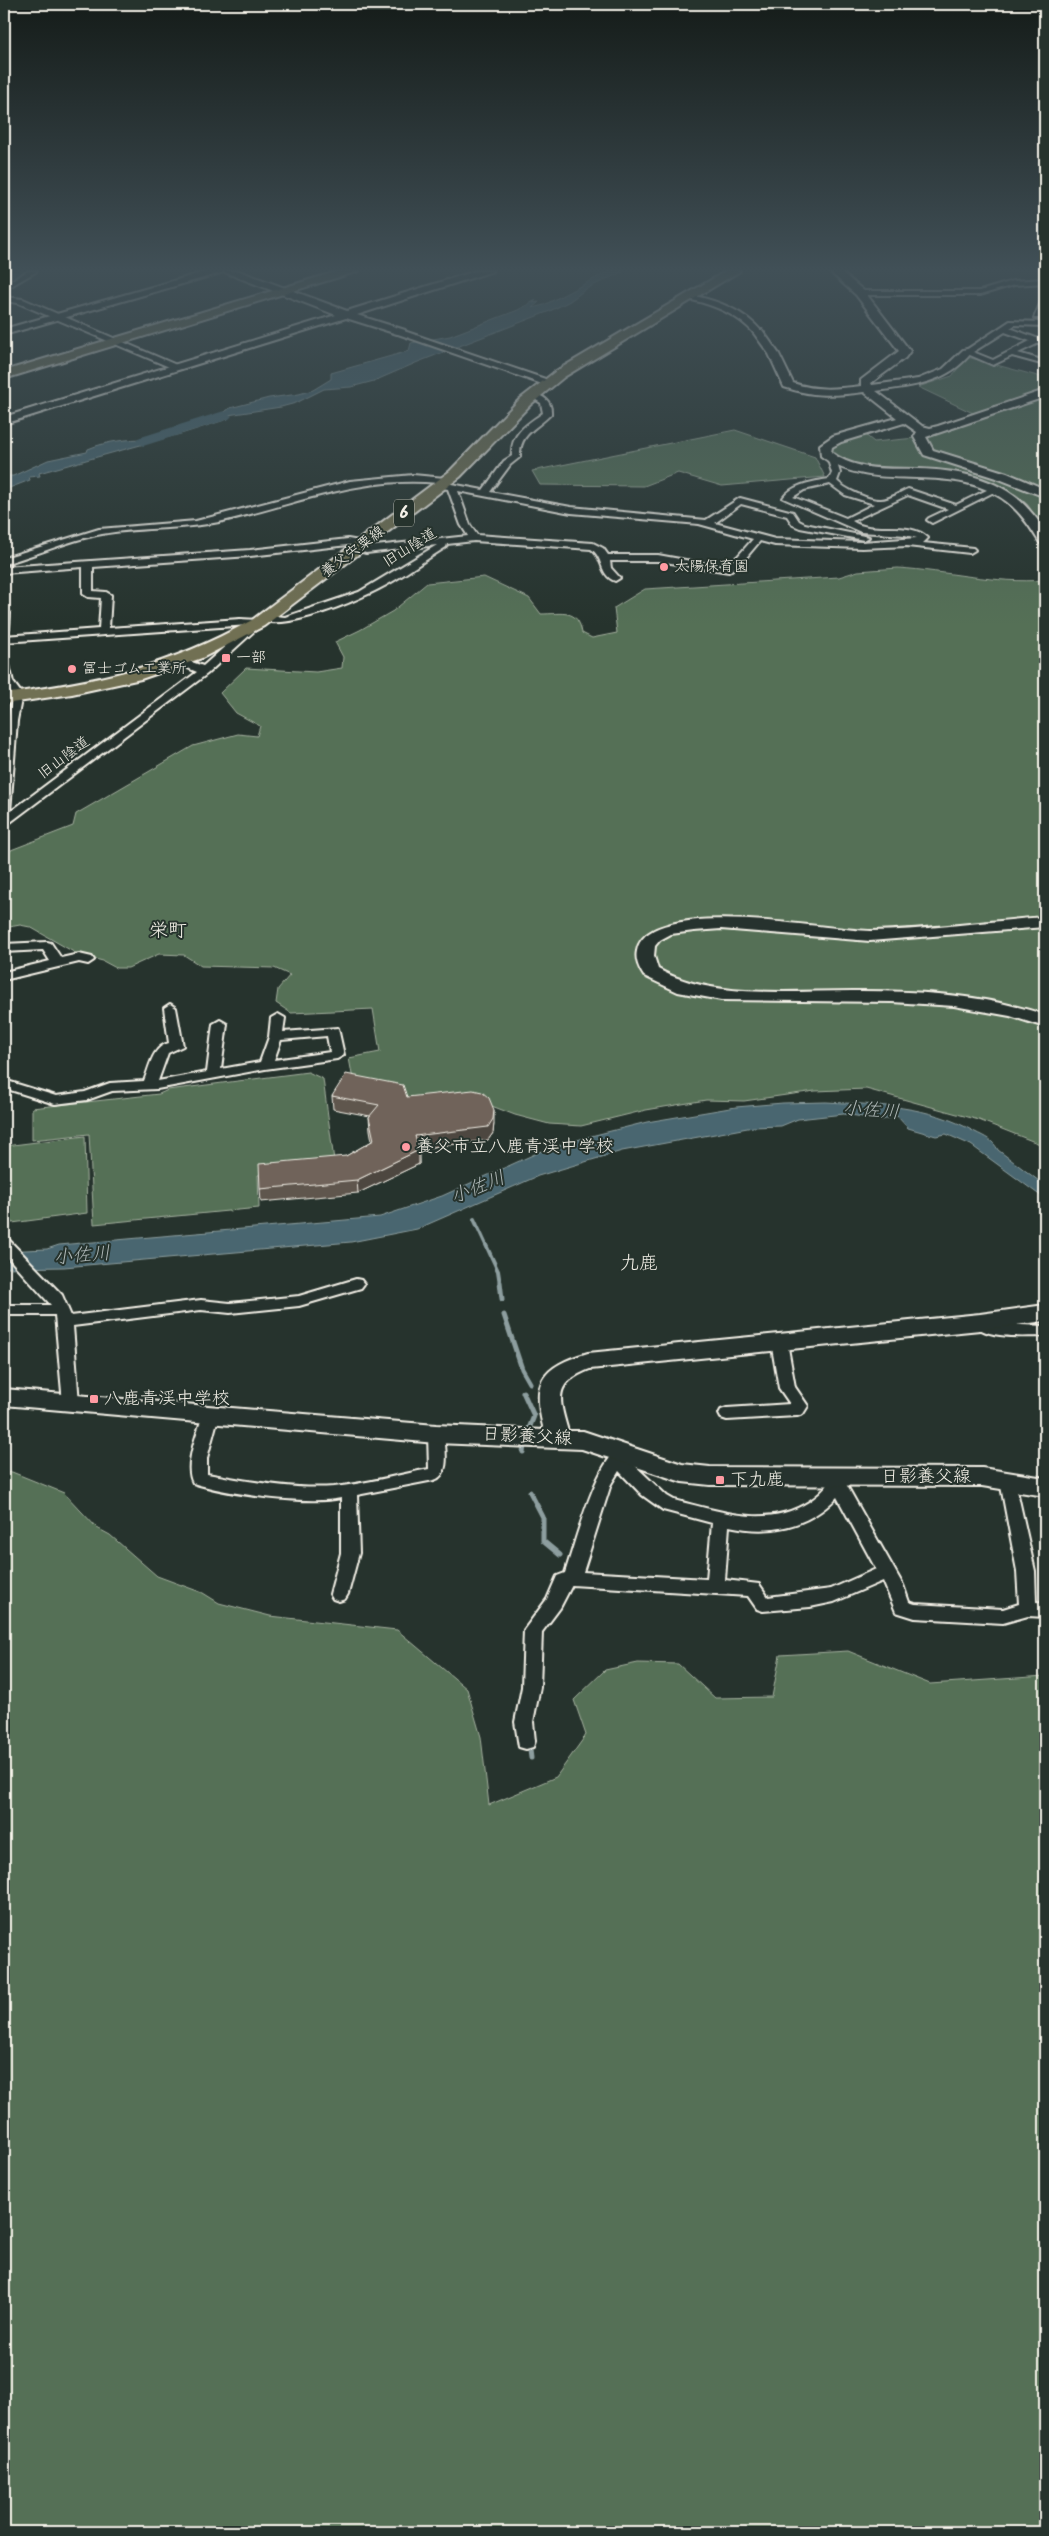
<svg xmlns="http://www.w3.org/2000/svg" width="1049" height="2536" font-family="Kalam,'Klee One',sans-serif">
<rect width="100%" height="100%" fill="#26332d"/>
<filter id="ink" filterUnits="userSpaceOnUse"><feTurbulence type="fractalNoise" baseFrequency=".02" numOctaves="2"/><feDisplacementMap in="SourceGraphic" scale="10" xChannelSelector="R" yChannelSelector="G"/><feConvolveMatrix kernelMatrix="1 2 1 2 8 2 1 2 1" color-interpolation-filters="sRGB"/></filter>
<g filter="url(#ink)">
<g fill="#557056" stroke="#a4b09f">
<path d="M967,357L1045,378V531L1028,505L1017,495L973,477L942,470L868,467L848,463L832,453L831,446L863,433L874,442L926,437L975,414L918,387L952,376Z"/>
<path d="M735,430L815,457L825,477L722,486L678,473L644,486L540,485L532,471Z"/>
<path d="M898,568C947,571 995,584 1045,580V1146L979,1120L866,1089L815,1091L744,1101L706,1100L646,1110L581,1126L549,1124L515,1115L471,1098L408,1097L366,1087L353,1080L349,1058L380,1052L373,1009L291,1013L276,1003L278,989L290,975L274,968L201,966L184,955L159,954L128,968H116L103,961L79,955L30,927L20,925L4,928V864L11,850L73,826L76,814L193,746L238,734L257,736L260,726L236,713L220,693L246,668L316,672L342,668L343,657L335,642L360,630L393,611L427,583L484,577L529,598L541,614C562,614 578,608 582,633L592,638L617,633L614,608L645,589L839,577L858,571Z"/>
<path d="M308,1072L323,1079L335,1168L258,1175L259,1208L94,1224L89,1134L32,1140V1108L159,1094L168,1090Z"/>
<path d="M85,1136L87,1213L12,1223L7,1214L5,1146Z"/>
<path d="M12,1472L64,1493L97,1528L110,1535L157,1576L203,1593L219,1603L270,1616L397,1630L467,1689L481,1737L489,1805L556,1777L586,1735L574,1700L605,1670L638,1663L678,1664L715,1698L772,1697L780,1655L848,1651L930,1684L1045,1676V2532H4V1473Z"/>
</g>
<g fill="#49666f" stroke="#8d9e9f">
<path d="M609,271H624L586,289L570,301L550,311L418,362L374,381L351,387L324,389L296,403L281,407L228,415L223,418L228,419L184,433L39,473L40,476L29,477L30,480L4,490V473L6,472L8,476H13L48,460L87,452L88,449C107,441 128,439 147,439C160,439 171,428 183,425C199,421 217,419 230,408L269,398L299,394L313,390L331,379V373L409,351L411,343L450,336L518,310L536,300L533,303L539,302L532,308L544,305Z"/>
<path d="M826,1102C878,1105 929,1105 975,1132C985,1137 993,1140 998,1150L1043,1184L1045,1199L971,1145L946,1134L936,1136L908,1128L897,1116L882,1120L844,1114L798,1119L781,1126L753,1127L622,1151L538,1176L417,1229L351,1242L64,1267L4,1268V1251L47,1249L59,1245L380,1217L442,1196L546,1149L591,1136L647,1122L736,1107L783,1103Z"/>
</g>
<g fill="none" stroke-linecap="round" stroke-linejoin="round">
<path stroke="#8d9e9f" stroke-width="4" d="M474,1219L498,1271L500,1284"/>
<g stroke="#8d9e9f" stroke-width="5">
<path d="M500,1282L502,1299"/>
<path d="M504,1315L522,1369L530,1383"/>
<path d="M523,1392L534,1416L528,1431"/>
<path d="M523,1452L524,1446"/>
<path d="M530,1492L543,1517V1541L560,1555"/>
<path d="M529,1742L531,1758"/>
</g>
<g fill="#49666f" fill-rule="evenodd">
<path d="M11,271H27L4,284V275Z"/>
<path d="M224,411L232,416L229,419L143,446L135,441L138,438Z"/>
</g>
<defs>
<g id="street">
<path d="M28,271H37L4,290V285Z"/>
<path d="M1045,279V283L1014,285L980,295H860L856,293L860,291H980L1013,281Z"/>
<path d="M691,295C718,301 744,310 762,332L755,334C737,314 714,305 688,299Z"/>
<path d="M4,297L23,299L181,367L174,369L18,303L4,301Z"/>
<path d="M1042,299H1045V307L1040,318H1034Z"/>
<path d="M1010,321L1045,322V326L1015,325L1010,328L1039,339V343L1018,353L1045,361V365L1012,356L993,365L963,352ZM1005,332L1030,341L993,360L973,352Z"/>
<path d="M401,330L551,381L552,383L545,385L398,334V330Z"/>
<path d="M532,393C544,396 552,401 551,414C537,429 519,433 520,457L510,465L490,492L571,507L706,520L740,498L793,512L799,521L805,524L869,537L864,540L800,528L793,525L787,516L741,504L715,523L775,539L862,542L917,538L905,535L861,532L783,498C793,484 812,482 829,479L832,473L828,460L832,457L836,460L840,473L837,481C844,489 870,501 881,500C890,500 900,492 908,489L956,505L991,488L998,490L932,523L927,520L929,518L948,509L908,495L852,521C874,536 908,519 928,538L923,543L973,548L975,550L970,553L907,546L862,548L775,545L760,541L744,560L729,572L658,561H610L611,568L620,578L615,581C599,575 604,557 591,549L474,541L447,544L446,547C420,563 393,584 364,596C345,605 276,633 259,618L264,615L285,617L359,592L437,545L366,553L355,550L352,545H348L250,556L93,567V591L106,592L111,595L109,628L240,619L258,620L263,623L207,674L8,824L4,825V753L12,694L4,683V662L9,665L13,682L22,694L17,721L10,812L197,672L178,664V660H186L203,666L249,625L4,642V636L99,629L101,598L88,597L83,594V567L4,573V567L250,550L348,539L359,541L362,546L366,547L468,536L461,525L448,489L437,487L438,483C361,475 293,505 219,522C180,530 141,527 102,534C68,540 37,555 4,564V558L99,529L196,521L350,481L413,475L445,478L449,481L446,483L483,490L504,461L512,456C510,434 527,424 543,413L541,403L528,395ZM830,484L845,495L874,504L846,518L793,497L804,490ZM458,491L571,513L699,524L753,539L738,556L724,567L658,555H608L603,548L593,543L477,535L470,525Z"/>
<path d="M4,610L10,613L9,628L4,631Z"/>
<path d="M47,942L51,943L61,958L79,954L92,957L94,960L88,964L79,962L4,980V972L50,961L43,950L4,952V944Z"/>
<path d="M170,1004L176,1008L183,1046L168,1053L158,1081L207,1072L213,1024L220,1020L227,1024L221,1069L260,1062L269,1037L271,1018L278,1014L285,1018L283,1032L338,1028L344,1055L337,1059L265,1069L157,1089L112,1091L87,1100L55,1104L4,1088V1080L56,1096L85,1092L110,1083L144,1081C150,1067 152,1047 169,1043L164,1008ZM327,1036L330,1052L274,1060L281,1040Z"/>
<path d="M4,1239L9,1240L62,1295L71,1316L201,1300L230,1303L299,1296L356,1279L361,1280L364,1284L361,1288L299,1306L230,1313L201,1310L73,1326L79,1403L77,1407H65L63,1403L55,1315H4V1305H51L4,1253Z"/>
<path d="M980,1317L996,1324L1045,1326V1336C1027,1336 983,1340 972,1322L975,1318Z"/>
<path d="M779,1336L785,1338L787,1342L795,1387L808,1406L803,1414L797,1416L727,1420L721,1418L719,1414L721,1410L727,1408L790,1404L779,1388L771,1342L773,1338Z"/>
<path d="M211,1408L217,1410L219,1414L207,1458V1474C249,1481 292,1490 334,1487C365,1484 398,1475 429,1469L428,1434L430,1430H442L444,1434C445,1449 451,1475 434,1480L357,1495L359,1553L348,1594L345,1599L339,1601L333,1599L330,1594L341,1553V1498C308,1505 226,1494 193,1483C183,1465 198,1433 203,1414L205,1410Z"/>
<path d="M623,1447L629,1449L631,1453L628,1459L667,1496L674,1500C719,1511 767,1529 809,1502C815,1498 825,1490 829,1483C830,1480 829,1477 831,1473L837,1471L843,1473L846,1484L903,1585L909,1602L915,1604L1003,1609L1019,1604L1017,1571L1000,1481L1002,1477L1008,1475L1014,1477L1035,1571L1036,1602L1045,1603V1617L1028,1616L1003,1623L915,1618L896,1612L883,1581L834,1602L810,1607L763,1611L757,1609L748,1596L572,1585L560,1608L542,1632L540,1687L533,1722L535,1741L533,1747L526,1749L519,1747L515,1722L522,1687L524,1630L547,1599L557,1576L565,1573C574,1547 597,1455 623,1447ZM619,1471L642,1495L663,1510L712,1523L707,1579L583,1572L611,1484ZM837,1497L876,1569L831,1589L768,1597L759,1584L725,1580L729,1526C769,1535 808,1528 837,1497Z"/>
</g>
<g id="secondary">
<path d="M208,271H239L347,311L476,271H493L357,315L405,330V334H397L346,318L4,424V417L336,315L224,272L4,335V329Z"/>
<path d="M829,271H840L864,291L910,351L905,358L871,383L872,385L918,379L943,369L963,350L967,349L972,352C948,383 913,386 876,391L922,426L930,428L938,426L1045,390V397L926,437L933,450L1007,473L1045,489V497L999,479L924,455L914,437L917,432L904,423L841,442L832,447L831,452C856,472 889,468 919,469C958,470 1004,479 1030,511C1040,522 1045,529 1045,544L1040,543C1032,530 1024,517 1012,506C957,456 875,498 821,456L820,445L833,436L897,418L864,392C833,396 814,397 784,387L769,354L753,332L754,330H762L779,354L793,383C816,391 836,389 861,386V380L899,351L856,295Z"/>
<path d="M1045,917V927L870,941L721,929L694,931L671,934L660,940L655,946L654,956L658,969C715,1001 796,990 861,991C924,991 985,995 1045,1015V1027L1010,1016L954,1006L892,1002L721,1000L678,992L644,976C639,969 635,959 637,951C646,894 829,931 871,931C928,930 988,921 1045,917Z"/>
<path d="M1045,1305V1321L980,1330L590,1369C554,1383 558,1397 568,1431H583L682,1464L710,1467L982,1468L1045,1478V1496L982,1486L710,1485L682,1482L582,1449L436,1443L4,1405V1389L436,1425L544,1430C531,1382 541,1367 588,1353L980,1314Z"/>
</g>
<path id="primary" d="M726,271H740L564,377L530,405L460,477L264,626L202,658L141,679L72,694L4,704V694C100,681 166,668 252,620L450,471L520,399L556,371Z"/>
<path id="highway" d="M339,271H359L4,379V371Z"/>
</defs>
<use href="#street" stroke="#f4f1e8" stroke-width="4"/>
<use href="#secondary" stroke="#f4f1e8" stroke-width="4"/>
<use href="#primary" stroke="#f4f1e8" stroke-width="4"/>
<use href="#highway" stroke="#f4f1e8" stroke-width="4"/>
<use href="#street" fill="#26332d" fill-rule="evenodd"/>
<use href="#secondary" fill="#26332d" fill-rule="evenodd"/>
<use href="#primary" fill="#716f52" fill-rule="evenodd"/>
<use href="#highway" fill="#716f52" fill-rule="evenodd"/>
</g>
<path fill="#5f564d" stroke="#f4f1e8" d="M332,1096L407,1097L494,1123L493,1133L488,1140L418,1149L419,1164L358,1193L261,1202L260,1189L346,1156L372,1141L370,1130L369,1117L370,1116L333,1109Z"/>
<g fill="#4e463f" stroke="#f4f1e8">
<path d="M494,1110V1123L493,1133L488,1140L416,1149L415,1136Z"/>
<path d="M419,1150V1164L358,1193L357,1180Z"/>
</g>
<path fill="#6f645a" stroke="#f4f1e8" d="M346,1074L403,1085L407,1097L473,1090L482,1092L489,1098L494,1110L493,1119L488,1127L415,1136L419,1150L357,1180L260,1189L259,1164L346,1156L374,1140L369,1117L379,1105L332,1096Z"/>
</g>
<linearGradient id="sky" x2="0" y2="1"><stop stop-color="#151c19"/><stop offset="0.43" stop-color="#415057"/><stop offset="1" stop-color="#415057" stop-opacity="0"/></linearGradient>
<rect width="1049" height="626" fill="url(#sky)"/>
<g fill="#ff9aa2" stroke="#26332d" stroke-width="2">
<circle cx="664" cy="567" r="5"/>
<rect x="221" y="653" width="10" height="10" rx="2.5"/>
<circle cx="72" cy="669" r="5"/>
<circle cx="406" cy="1147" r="5"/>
<rect x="89" y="1394" width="10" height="10" rx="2.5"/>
<rect x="715" y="1475" width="10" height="10" rx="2.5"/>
</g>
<g text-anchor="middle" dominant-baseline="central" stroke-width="4" stroke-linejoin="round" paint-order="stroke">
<g font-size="15" fill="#f4f1e8" stroke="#26332d">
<text transform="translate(410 548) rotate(-32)">旧山陰道</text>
<text transform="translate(353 552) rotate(-37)">養父宍粟線</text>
<text transform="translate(64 758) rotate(-37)">旧山陰道</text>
</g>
<g font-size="15" fill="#f4f1e8" stroke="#26332d" text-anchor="start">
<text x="674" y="567">太陽保育園</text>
<text x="236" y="658">一部</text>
<text x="82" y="669">冨士ゴム工業所</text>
</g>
<rect fill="#26332d" stroke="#b6b8b0" stroke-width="1" x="394" y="499.5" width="20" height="27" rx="4"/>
<g font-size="16" font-weight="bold" fill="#f4f1e8">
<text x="404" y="513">6</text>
</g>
<g font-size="18" fill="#f4f1e8" stroke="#26332d" text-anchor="start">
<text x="416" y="1147">養父市立八鹿青渓中学校</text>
<text x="104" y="1399">八鹿青渓中学校</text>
<text x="730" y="1480">下九鹿</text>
</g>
<g font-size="18" fill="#f4f1e8" stroke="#26332d">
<text transform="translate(527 1437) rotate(3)">日影養父線</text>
<text x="926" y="1477">日影養父線</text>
</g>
<g font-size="19" fill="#f4f1e8" stroke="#26332d">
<text x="168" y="931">栄町</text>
<text x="639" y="1264">九鹿</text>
</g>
<g font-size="19" font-style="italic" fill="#b0b9b8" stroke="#26332d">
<text transform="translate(871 1111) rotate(4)">小佐川</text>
<text transform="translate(478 1188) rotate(-22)">小佐川</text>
<text transform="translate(82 1256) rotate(-5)">小佐川</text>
</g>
</g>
<rect width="1049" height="2536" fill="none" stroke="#26332d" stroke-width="20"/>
<rect x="10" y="10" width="1029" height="2516" fill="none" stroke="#f4f1e8" stroke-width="2" filter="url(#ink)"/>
</svg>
